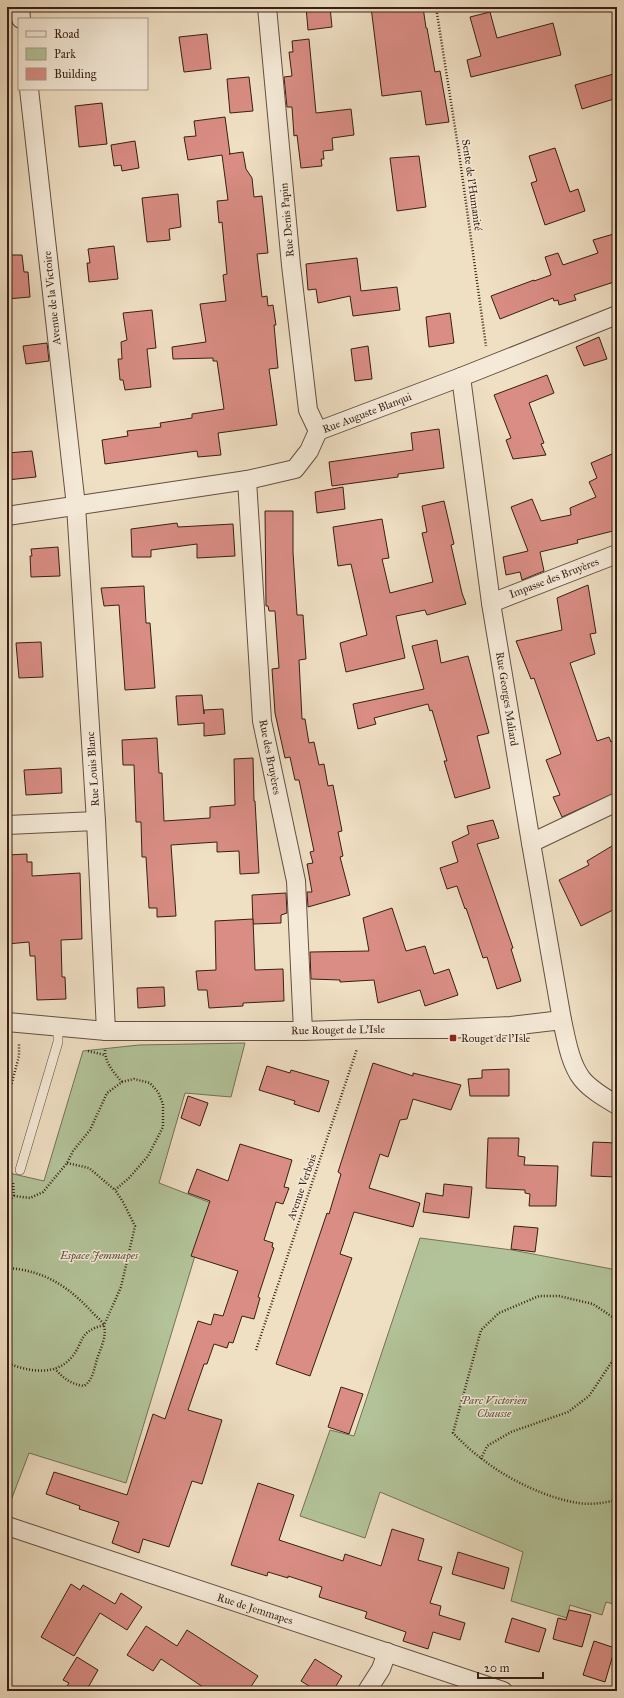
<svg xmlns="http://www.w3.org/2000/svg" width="624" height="1698" font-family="'IM FELL Great Primer',serif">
<rect width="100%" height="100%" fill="#efdfc3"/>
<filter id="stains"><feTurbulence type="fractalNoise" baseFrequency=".005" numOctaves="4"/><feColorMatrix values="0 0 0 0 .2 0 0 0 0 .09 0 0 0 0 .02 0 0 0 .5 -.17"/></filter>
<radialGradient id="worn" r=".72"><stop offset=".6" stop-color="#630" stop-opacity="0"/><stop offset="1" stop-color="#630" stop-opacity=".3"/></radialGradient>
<g fill="#b3c399" stroke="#757156">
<path d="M245,1043L231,1097L185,1093L159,1183L211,1203L126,1483L29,1453L7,1511V1179L9,1173L44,1181L83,1051L139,1045Z"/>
<path d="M420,1238L512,1250L617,1270V1605L606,1602L602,1615L570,1605L567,1618L511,1601L523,1552L380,1492L365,1538L300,1516L330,1430L354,1436Z"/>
</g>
<g fill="#d98d84" stroke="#371f14">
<path d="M306,7H330L332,27L308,30Z"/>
<path d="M371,7H423L426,28H427L435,72L440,71L449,122L426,125L421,91L382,96Z"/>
<path d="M490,12L497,38L553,23L561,55L471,77L467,60L481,56L470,17Z"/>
<path d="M207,34L211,69L184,72L179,37Z"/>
<path d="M309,39L316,113L351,109L354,135L332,138L333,150L323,151L324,159H321L322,166L301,168L297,135L294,136L292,107H287L284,77L292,76L289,52H293L292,41Z"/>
<path d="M617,73V98L582,109L575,85Z"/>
<path d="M249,77L253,111L230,113L227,79Z"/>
<path d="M102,103L107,144L79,147L75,106Z"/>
<path d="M225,117L230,154H229L243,152L246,169L252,178L254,197L262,196L268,253L257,254L262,297L267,296L268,306L273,305L276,325H274L278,368L269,369L277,425L218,433L221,455L198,457L197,451L105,464L102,440L128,436L127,431L161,427L160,423L192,418V414L224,409L217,361H213V358L173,359L172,347L206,342L200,304L226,301L223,275L227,274L222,222L219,223L217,201L228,200L222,155L188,160L184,137L196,136L194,121Z"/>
<path d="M135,141L139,168L122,171L121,165L114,166L111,145Z"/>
<path d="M555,148L570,192L578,189L585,211L545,225L531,183L537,181L529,156Z"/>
<path d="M419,156L426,207L397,211L390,158Z"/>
<path d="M178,194L181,227L169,229L170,240L147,242L142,198Z"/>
<path d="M617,233V281L574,295L576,300L559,305L558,300L554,301L553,298L500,319L491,296L534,280V281L551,275L545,257L558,253L563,265L598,253L593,240Z"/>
<path d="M114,246L118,279L89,282L87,263H90L88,249Z"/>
<path d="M7,255H22L24,272H28L30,297L7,299Z"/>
<path d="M357,258L361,291L397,287L400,310L353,316L350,296L318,303L316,289L308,290L306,264Z"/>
<path d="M152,310L156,348L147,349L151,387L125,390L123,380H120L118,359H122L121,342L127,340L123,313Z"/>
<path d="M450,313L454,343L429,347L426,317Z"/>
<path d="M599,337L607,359L584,366L576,347Z"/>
<path d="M47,343L49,361L26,364L23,346Z"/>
<path d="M368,346L372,379L355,381L351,349Z"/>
<path d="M547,375L554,393L529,403L544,443L541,444L546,455L513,459L506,440L511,438L494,395Z"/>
<path d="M439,429L444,468L398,474V477L332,486L329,462L413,450L411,433Z"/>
<path d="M32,451L36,477L7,480V453Z"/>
<path d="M612,454L617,466V530L577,540L578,543L540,552L544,571L522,580L520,572L506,575L503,557L528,551L511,507L532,499L541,521L571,515L570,508L596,497L589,482L597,478L591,463Z"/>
<path d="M343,487L345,509L317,513L315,492Z"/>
<path d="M444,501L454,544L451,545L462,593L466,604L427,615L425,610L396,616L405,658L346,672L340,643L367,635L351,564L338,566L333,527L382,519L389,558L382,559L390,593L433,582L422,533L427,532L422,506Z"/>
<path d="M265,511H293V552L297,615H303L306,659L299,660L302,719H305L309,743L314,742L319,765L324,764L328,786L333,785L342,831L338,832L343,856L340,857L350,895L308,907L307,892H312L307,864L313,863L310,852L314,851L299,780H295L290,757L285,758L275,713L272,669L279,668L275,611H269L268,606H266Z"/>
<path d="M177,523L178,527L233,524L235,556L197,558V544L151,550V557H132L131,529Z"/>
<path d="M58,547L60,576L31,577L30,556H32L31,549Z"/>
<path d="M588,585L596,633L590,634L595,654L570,663L597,741L609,737L611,742L617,739V792L562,817L553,797L560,795L546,760L561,754L534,678L531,679L516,641L562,630L557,598Z"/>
<path d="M144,586L146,623H150L155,688L125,690L119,605L104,606L101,588Z"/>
<path d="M437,640L441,663L468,656L489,733L477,736L490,788L455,798L444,761H447L432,710L430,711L428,704L374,718L376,724L358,729L353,704L424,689L412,646Z"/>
<path d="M41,642L43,677L19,678L16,643Z"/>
<path d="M202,695L204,714V710L223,709L225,734L204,736V723L178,725L176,696Z"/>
<path d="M157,738L159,773H162L164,821L210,818V807L235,805L234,759L253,758L254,801H255L259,873L240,874L239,851L217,852V842L171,845L176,916L157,917V908H149L146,857H142L141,822H136L134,765H123L122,740Z"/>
<path d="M61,768L62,793L26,795L24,770Z"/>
<path d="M493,820L499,838L477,844L513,948L511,949L521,981L497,989L487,957L483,958L466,908L465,909L457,886L447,889L440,868L458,862L452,842L469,834L467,826Z"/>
<path d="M617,843V908L581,926L559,880L589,865L587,861Z"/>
<path d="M27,854V862H32V876L80,873L82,939L61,940L62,977H65L66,999L37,1000L35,956H30L29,942L7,944V855Z"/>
<path d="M286,893L287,913L281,915V923L253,924L252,895Z"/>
<path d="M392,908L406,951L425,946L434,974L449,969L458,995L425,1006L420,990L378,1003L374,980L340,982V980L311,979L310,952L369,951L363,918Z"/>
<path d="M253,919L255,970L283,969L284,1001L243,1003V1006L209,1008L207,990H198L196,971L216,970L215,921Z"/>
<path d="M164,987L165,1006L138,1008L137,988Z"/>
<path d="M373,1063L413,1076V1073L461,1085L451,1110L413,1099L407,1119L400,1120L388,1157L380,1154L369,1188L420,1203L413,1227L354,1212L340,1254L352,1258L310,1376L276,1364L327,1213L329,1214L341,1174L338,1172Z"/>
<path d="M267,1066L290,1073L291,1070L329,1081L319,1112L294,1104L295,1101L259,1090Z"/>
<path d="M509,1069V1096H470L468,1079L482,1078V1070Z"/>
<path d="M188,1096L208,1103L200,1126L181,1118Z"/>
<path d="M488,1138H519L518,1156L525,1157L524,1165L558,1166L556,1206H529L530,1194L525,1193V1190L486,1188Z"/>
<path d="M593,1142L617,1143V1177L591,1176Z"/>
<path d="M240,1144L292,1160L284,1187L289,1188L283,1204L276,1202L264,1240L273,1243L272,1247L274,1248L258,1297L260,1298L254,1319L242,1316L233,1343L229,1342L227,1348L214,1344L207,1364H204L188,1410L222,1420L202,1484L192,1481L169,1547L143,1539L139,1553L112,1543L119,1522L79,1509L80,1506L46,1494L54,1472L127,1495L153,1414L165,1419L198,1321L211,1325L214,1314L223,1316L238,1271L191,1256L210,1201L188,1193L197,1169L228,1181Z"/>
<path d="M444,1184L472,1187L469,1218L423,1212L426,1193L443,1196Z"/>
<path d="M514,1226L538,1228L535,1252L511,1249Z"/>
<path d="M341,1387L363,1394L349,1434L328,1427Z"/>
<path d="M258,1483L294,1495L279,1540L343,1561L345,1554L381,1566L392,1529L424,1539L418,1560L442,1567L430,1603L441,1606L439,1615L465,1623L460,1640L433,1632L428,1649L403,1641L406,1632L365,1618L367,1612L319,1597L322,1587L288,1576V1578L268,1572L267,1576L231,1565Z"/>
<path d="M458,1552L509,1568L504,1589L452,1574Z"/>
<path d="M71,1584L80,1590L83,1585L115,1604L121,1593L142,1607L127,1630L100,1613L74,1656L41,1637Z"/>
<path d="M569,1610L591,1615L582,1647L553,1639L558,1618L566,1620Z"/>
<path d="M512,1618L546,1629L539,1652L505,1642Z"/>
<path d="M146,1626L177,1646L187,1630L258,1676L248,1691H209L161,1659L153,1671L127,1655Z"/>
<path d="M594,1641L615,1648L605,1682L583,1675Z"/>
<path d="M77,1657L98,1670L86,1691H64L69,1683L63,1680Z"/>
<path d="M315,1659L342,1676L333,1691H317L301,1681Z"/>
</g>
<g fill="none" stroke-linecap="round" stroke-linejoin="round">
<defs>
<path id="service" d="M20,1170L58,1042V1027"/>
<g id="minor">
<path d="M20,7L21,19"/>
<path d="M267,7L291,265L308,410L318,431"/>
<path d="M29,89L76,506L96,821L106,1031"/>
<path d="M461,377L491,603L531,843L562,1020"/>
<path d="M247,480L262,721L296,881L303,1031"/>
<path d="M7,516L247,480L295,469L309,451L318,431L461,377L617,315"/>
<path d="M491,603L617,554"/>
<path d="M7,825L96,821"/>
<path d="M531,843L617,802"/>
<path d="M7,1022L106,1031H303L364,1029H446L511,1026L562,1020C566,1038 570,1064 582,1079C591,1090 605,1098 617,1105"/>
<path d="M7,1526L503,1691"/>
<path d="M367,1691L381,1669L387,1652"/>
</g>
</defs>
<use href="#service" stroke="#654f40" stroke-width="10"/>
<use href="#minor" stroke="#654f40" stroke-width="20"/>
<g stroke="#371f14" stroke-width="2.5" stroke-dasharray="1 2" stroke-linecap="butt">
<path d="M436,7L459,153L486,346"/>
<path d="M105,1050C105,1063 114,1073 122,1082"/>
<path d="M88,1051L105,1055"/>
<path d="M7,1101L19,1056V1044"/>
<path d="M67,1163L89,1168L115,1190"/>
<path d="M13,1183L14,1196"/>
<path d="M7,1202L14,1196L30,1198L43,1192L67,1163L73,1151L90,1130L107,1093L122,1082L134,1079L150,1083L158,1092L163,1104V1127L148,1156L129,1178L115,1190L123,1202L135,1226L121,1287L104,1325C77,1332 85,1342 71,1358C54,1377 27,1371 7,1363"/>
<path d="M7,1268C43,1270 68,1286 92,1312C95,1316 103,1321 104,1326C107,1336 100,1350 97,1359C94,1369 93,1380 84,1386C71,1384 63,1378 55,1369"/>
<path d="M617,1320L593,1304L559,1296H539L499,1313L481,1330L453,1433C462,1442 471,1451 481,1458C505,1478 546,1498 578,1503C591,1505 604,1503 617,1500"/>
<path d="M256,1350L357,1049"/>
<path d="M481,1459L487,1446L511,1432L568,1412L589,1396L617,1354"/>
</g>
<use href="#service" stroke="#f5ead8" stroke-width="9"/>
<use href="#minor" stroke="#f5ead8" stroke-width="18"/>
</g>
<rect fill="#8f2418" stroke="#f5ead8" stroke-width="1.5" x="449" y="1034" width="8" height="8" rx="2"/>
<g text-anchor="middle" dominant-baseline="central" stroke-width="3" stroke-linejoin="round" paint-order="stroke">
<g font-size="11" fill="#371f14" stroke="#f5ead8">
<text transform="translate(472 185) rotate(82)">Sente de l’Humanité</text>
<text transform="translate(287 220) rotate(-95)">Rue Denis Papin</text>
<text transform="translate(52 298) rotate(-96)">Avenue de la Victoire</text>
<text transform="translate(367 413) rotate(-21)">Rue Auguste Blanqui</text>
<text transform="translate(554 578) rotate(-21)">Impasse des Bruyères</text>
<text transform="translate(507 699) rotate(81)">Rue Georges Maliard</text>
<text transform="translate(270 757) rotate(79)">Rue des Bruyères</text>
<text transform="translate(93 769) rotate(-94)">Rue Louis Blanc</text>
<text transform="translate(338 1030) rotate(-1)">Rue Rouget de L'Isle</text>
<text transform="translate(302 1187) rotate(-71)">Avenue Verbois</text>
<text transform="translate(255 1609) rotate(18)">Rue de Jemmapes</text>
</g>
<g font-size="11" fill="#371f14" stroke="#f5ead8" text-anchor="start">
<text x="461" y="1038">Rouget de l'Isle</text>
</g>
<g font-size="11" font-style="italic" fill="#5c503c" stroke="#f5ead8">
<text x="99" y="1255">Espace Jemmapes</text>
<text x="494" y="1400">Parc Victorien<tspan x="494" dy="13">Chausse</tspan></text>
</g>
</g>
<rect width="624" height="1698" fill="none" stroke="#efdfc3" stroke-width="24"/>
<rect x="8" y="8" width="608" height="1682" fill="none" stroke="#371f14" stroke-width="2"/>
<rect x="12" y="12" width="600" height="1674" fill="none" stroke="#371f14"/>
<rect x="18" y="18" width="130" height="72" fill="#f5ead8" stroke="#a9998a"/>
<rect x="26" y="31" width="20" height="6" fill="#f5ead8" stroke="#a9998a"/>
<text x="54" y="38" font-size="12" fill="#371f14">Road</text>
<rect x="26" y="48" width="20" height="12" fill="#b3c399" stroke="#a9998a"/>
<text x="54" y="58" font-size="12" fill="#371f14">Park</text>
<rect x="26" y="68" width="20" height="12" fill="#d98d84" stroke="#a9998a"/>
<text x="54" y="78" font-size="12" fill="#371f14">Building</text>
<path d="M478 1672v6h65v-6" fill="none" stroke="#371f14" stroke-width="2"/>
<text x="484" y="1672" font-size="12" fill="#371f14" stroke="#f5ead8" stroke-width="3" paint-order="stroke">20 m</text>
<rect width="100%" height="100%" filter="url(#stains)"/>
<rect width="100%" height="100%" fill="url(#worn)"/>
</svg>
